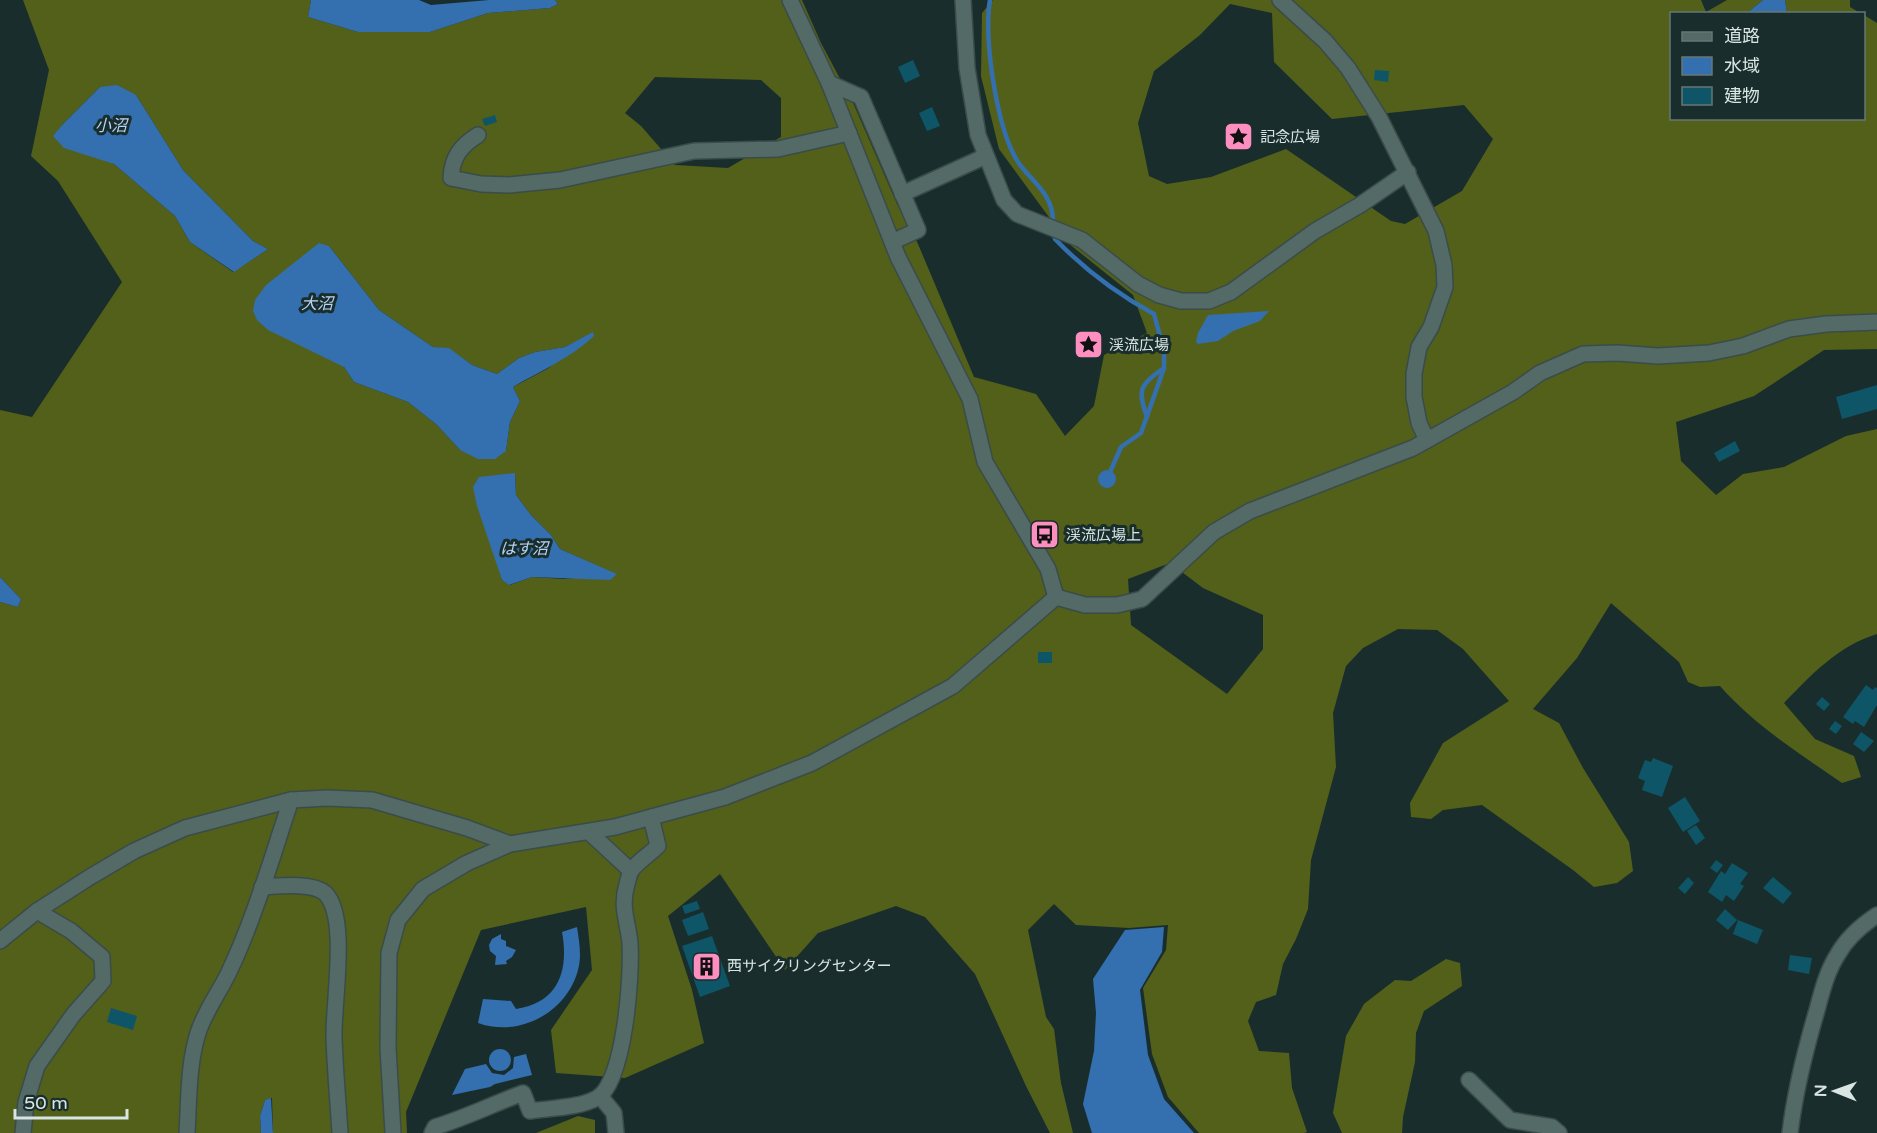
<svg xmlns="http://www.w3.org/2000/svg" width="1877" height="1133" font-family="'Varela Round','Noto Sans JP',sans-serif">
<rect width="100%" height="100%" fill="#192e2c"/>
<g fill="#53601a" fill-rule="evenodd">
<path d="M23,0H311L308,17L358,32H430L488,13L550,8L558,4L555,0H802L821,43L854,105L897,204L918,244L974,377L1036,394L1065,436L1094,406L1104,355L1147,333L1133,295L1068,243L999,149L981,76L982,13L993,0H1701L1706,12L1727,0H1763L1747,13L1672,14V118H1864V15L1877,23V349L1824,350L1754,396L1676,422L1681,461L1716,495L1743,474L1784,467L1846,436L1877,429V634C1838,646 1812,674 1784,703L1815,739L1854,756L1861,777L1842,783C1800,754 1754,725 1720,686L1700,687L1688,682L1679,662L1611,603L1577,658L1533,709L1559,723L1583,768L1629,842L1633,871L1617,883L1594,887L1573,870L1482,805L1443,810L1431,819L1411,817L1410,803L1443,743L1509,701L1463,649L1437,630L1398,629L1363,648L1346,666L1333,713L1336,767L1311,860L1308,909L1296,939L1283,964L1276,995L1256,1002L1248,1021L1259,1051L1289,1053L1292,1088L1307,1132L1304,1133H1199L1168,1097L1152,1054L1143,988L1166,950L1168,925L1129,928L1076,925L1054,904L1028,930L1046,1017L1054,1029L1061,1083L1073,1133H1050L1026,1086L975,974L925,917L896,906L818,933L785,970L720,874L668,916L692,990L704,1043L625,1078L556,1073L551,1030L592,970L586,907L481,930L406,1112L407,1133H273L272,1098L265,1100L260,1116L261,1133H0V602L18,607L21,599L0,577V410L32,417L122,282L58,181L31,156L49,70ZM1230,4L1272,13L1274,62L1332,119L1464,105L1493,139L1462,191L1405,224L1391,221L1286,149L1211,177L1167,184L1149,176L1138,123L1154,71L1200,35ZM655,77L761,80L781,98V137L728,168L675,165L641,126L625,113ZM100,87L136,95L183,170L253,241L268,249L233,272L190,242L175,216L114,164L54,136L62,125ZM329,246L379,310L433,347L449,349L472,365L497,374L519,358L535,352L565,347L594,333L547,369L513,387L520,401L510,422L506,451L460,450L437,425L408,402L354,382L344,367ZM515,473L516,495L531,515L551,535L560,549L616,574L564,579L532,577L510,585L502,580L494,553ZM1170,563L1203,588L1263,615V649L1227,694L1131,625L1128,579Z"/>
<path d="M1785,0H1850V7L1860,13H1787Z"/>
<path d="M1446,959L1460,963L1462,986L1424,1011L1416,1033L1415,1062L1403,1117L1402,1133H1342L1333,1113L1346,1036L1364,1004L1395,980L1411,981Z"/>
<path d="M578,1116L595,1120V1133H536Z"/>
</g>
<g fill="#346faf">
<path d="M311,0H419L431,5L489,0H555L558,4L550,8L488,13L430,32H358L308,17Z"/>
<path d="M1763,0H1785L1787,13H1747Z"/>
<path d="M117,85L136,95L183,170L253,241L268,249L234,272L190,242L175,216L114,164L64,148L53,136L62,125L100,87Z"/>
<path d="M319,243L329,246L379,310L433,347L449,348L472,365L497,374L519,358L535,352L565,347L593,332L594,336C571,358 540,371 513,387L520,401L510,422L506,451L495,459H478L460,450L437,425L408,402L354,382L344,367L268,330L257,320L253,311L255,300L266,285Z"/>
<path d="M1269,311L1260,321L1233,331L1218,341L1198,344L1196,342L1198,333L1208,315Z"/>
<circle cx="1107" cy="479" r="9"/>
<path d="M515,473L516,495L531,515L551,535L560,549L617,574L610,580L532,577L509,585L502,580L477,506L473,487L479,477Z"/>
<path d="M0,577L21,599L18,607L0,602Z"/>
<path d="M577,927C579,941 582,955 578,970C567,1012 520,1038 478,1023L483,999L511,1001L516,1009C559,1003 569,970 562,932Z"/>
<path d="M1164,927L1162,952L1140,990L1148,1055L1164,1099L1194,1133H1092L1083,1104L1094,1051L1096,1013L1093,979L1125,930Z"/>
<path d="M501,934V939L506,941V946L516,950L512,957L506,961L507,964L495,965L496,956L490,951L489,945L492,939Z"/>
<circle cx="500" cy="1060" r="11"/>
<path d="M526,1054L532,1075L495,1084L490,1087L452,1095L465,1069L486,1064L492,1073L504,1075L513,1068L514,1057Z"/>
<path d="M271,1098L273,1133H261L260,1116L265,1100Z"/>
</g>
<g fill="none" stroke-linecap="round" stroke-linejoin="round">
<g stroke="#346faf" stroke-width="4.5">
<path d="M990,0C983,37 997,130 1018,162C1031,181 1052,193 1053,219"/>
<path d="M1054,234L1055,239C1084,269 1117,294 1154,314L1164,351V368L1141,433L1121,447L1111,470"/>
<path d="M1147,417C1137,389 1140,385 1164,368"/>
</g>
</g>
<g fill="#0e5567">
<path d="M913,60L920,76L905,83L898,67Z"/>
<path d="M1375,70L1389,71L1388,82L1374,80Z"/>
<path d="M932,107L940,126L927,131L919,113Z"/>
<path d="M495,115L497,122L485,126L482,119Z"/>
<path d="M1877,385V409L1842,419L1836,397Z"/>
<path d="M1735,441L1740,451L1719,462L1714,453Z"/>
<rect x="1038" y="652" width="14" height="11"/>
<path d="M1866,685L1873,690L1875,687L1877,688V705L1864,727L1855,721L1853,724L1843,717Z"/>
<path d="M1822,697L1830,704L1824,711L1816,704Z"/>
<path d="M1835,721L1842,726L1836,734L1829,729Z"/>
<path d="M1861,732L1874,741L1864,752L1853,744Z"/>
<path d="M1653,758L1673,766L1662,797L1642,790L1645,781L1638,778L1645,760L1651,762Z"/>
<path d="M1685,797L1700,821L1683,832L1668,808Z"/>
<path d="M1696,825L1705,838L1696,845L1687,831Z"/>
<path d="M1716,860L1723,865L1717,873L1710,868Z"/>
<path d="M1732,863L1748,873L1740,884L1744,886L1734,901L1726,895L1722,902L1708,892L1721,871L1725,874Z"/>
<path d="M1688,877L1694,883L1685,894L1678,888Z"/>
<path d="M1773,877L1792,893L1783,904L1763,888Z"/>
<path d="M697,901L700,909L685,914L682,906Z"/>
<path d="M1725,909L1737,920L1728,930L1716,920Z"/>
<path d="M703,912L709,929L688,936L682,920Z"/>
<path d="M1738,920L1763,930L1757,944L1733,934Z"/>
<path d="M712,936L730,986L700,997L682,946Z"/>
<path d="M1790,955L1812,958L1809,974L1788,970Z"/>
<path d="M111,1008L137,1016L133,1030L107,1022Z"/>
</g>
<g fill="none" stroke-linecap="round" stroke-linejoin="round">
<defs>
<g id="street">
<path d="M790,0L829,83L898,257L970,399L985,462L1048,569L1056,597"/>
<path d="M963,0L967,68L978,135L1004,200L1017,214L1082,240L1138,284L1159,295L1181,301H1209L1231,292L1315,231L1360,205L1408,172"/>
<path d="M1280,0L1325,41L1348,68L1379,117L1436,231L1444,265L1445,287L1431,327L1419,347L1414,374V397L1419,423L1427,440"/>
<path d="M829,83L861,97L918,230L892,242"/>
<path d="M478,135C460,146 452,158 451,178L481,184L509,185L560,180L694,151L778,149L849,133"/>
<path d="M902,194L986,156"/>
<path d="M1056,597L1085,605H1117L1142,599L1214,532L1250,511L1413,448L1513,392L1540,373L1583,354L1618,353L1658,356L1709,353L1743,346L1789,329L1826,324L1877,322"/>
<path d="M589,832L631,871"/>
<path d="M262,887C279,886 312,882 325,893C349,916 333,1004 334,1037C335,1069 338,1101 340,1133"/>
<path d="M0,941L37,911L90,877L134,851L185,828L291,800L327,798L372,800L467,828L510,844"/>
<path d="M1469,1080L1510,1120L1552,1127L1559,1133"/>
<path d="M600,1096L614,1113L616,1133"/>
<path d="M23,1133L26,1102L37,1066L73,1015L103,981L102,957L71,931L37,911"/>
<path d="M187,1133C189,1100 188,1065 198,1033C205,1011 219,993 229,972C255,917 272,857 291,800"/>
<path d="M393,1133L388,1048L389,953L398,920L423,889L467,863L510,844L615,827L725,797L812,763L953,686L1056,597"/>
<path d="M432,1133L435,1127C465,1118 493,1104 523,1093L530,1111C551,1108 579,1108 597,1098C625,1082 632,974 630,943C628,921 620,908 627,884C628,881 629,875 631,871C637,862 650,854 658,846L651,817"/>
<path d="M1790,1133C1795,1091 1805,1051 1817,1010C1822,991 1827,971 1838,954C1847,938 1862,925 1877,915"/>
</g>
</defs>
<use href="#street" stroke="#3a4c4a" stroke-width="18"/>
<use href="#street" stroke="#536a67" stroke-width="15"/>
</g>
<defs>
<symbol id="sight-square" viewBox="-11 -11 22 22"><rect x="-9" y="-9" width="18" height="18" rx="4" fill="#fd8ec0" stroke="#192e2c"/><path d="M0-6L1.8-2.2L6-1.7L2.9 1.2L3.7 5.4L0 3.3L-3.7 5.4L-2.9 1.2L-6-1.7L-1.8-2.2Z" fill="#111"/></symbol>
<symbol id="bus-square" viewBox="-11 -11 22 22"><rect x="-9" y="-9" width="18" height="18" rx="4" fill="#fd8ec0" stroke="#192e2c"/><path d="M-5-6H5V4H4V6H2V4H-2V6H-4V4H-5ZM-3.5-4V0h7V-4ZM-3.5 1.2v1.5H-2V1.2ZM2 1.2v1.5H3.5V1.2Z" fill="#111"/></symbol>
<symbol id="building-square" viewBox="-11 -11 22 22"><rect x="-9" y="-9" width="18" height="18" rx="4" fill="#fd8ec0" stroke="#192e2c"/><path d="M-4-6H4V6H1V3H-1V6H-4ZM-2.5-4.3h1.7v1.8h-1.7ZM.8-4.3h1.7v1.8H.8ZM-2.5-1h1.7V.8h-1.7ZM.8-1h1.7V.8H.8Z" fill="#111"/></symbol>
</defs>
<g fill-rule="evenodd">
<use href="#sight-square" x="1222" y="120" width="33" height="33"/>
<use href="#sight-square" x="1072" y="328" width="33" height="33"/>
<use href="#bus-square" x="1028" y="518" width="33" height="33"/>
<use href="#building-square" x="690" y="950" width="33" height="33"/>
</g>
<g text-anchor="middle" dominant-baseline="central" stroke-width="6" stroke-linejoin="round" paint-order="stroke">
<g font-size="15" fill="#d8e5e3" stroke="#192e2c" text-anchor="start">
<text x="1260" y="137">記念広場</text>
<text x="1109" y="345">渓流広場</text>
<text x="1066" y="535">渓流広場上</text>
<text x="727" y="966">西サイクリングセンター</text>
</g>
<g font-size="16" font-style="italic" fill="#b7d5f8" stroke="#192e2c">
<text x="111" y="126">小沼</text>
<text x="317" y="304">大沼</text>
<text x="524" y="549">はす沼</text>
</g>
</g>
<rect x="1670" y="12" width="195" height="108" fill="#192e2c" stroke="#657775" stroke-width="1.5"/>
<rect x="1682" y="32" width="30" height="9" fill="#536a67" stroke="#657775" stroke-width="1.5"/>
<text x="1724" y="42" font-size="18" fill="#d8e5e3">道路</text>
<rect x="1682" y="57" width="30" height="18" fill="#346faf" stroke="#657775" stroke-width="1.5"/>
<text x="1724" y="72" font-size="18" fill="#d8e5e3">水域</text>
<rect x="1682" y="87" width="30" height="18" fill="#0e5567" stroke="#657775" stroke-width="1.5"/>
<text x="1724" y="102" font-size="18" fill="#d8e5e3">建物</text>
<g transform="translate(1835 1091) rotate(271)" stroke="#192e2c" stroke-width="4.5" paint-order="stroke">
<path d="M0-4.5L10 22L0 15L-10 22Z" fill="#d8e5e3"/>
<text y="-9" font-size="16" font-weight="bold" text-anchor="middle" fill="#d8e5e3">N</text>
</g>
<path d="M15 1109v9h112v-9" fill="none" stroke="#d8e5e3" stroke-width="3"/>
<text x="24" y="1109" font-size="18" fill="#d8e5e3" stroke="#192e2c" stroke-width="4.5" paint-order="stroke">50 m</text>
</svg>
